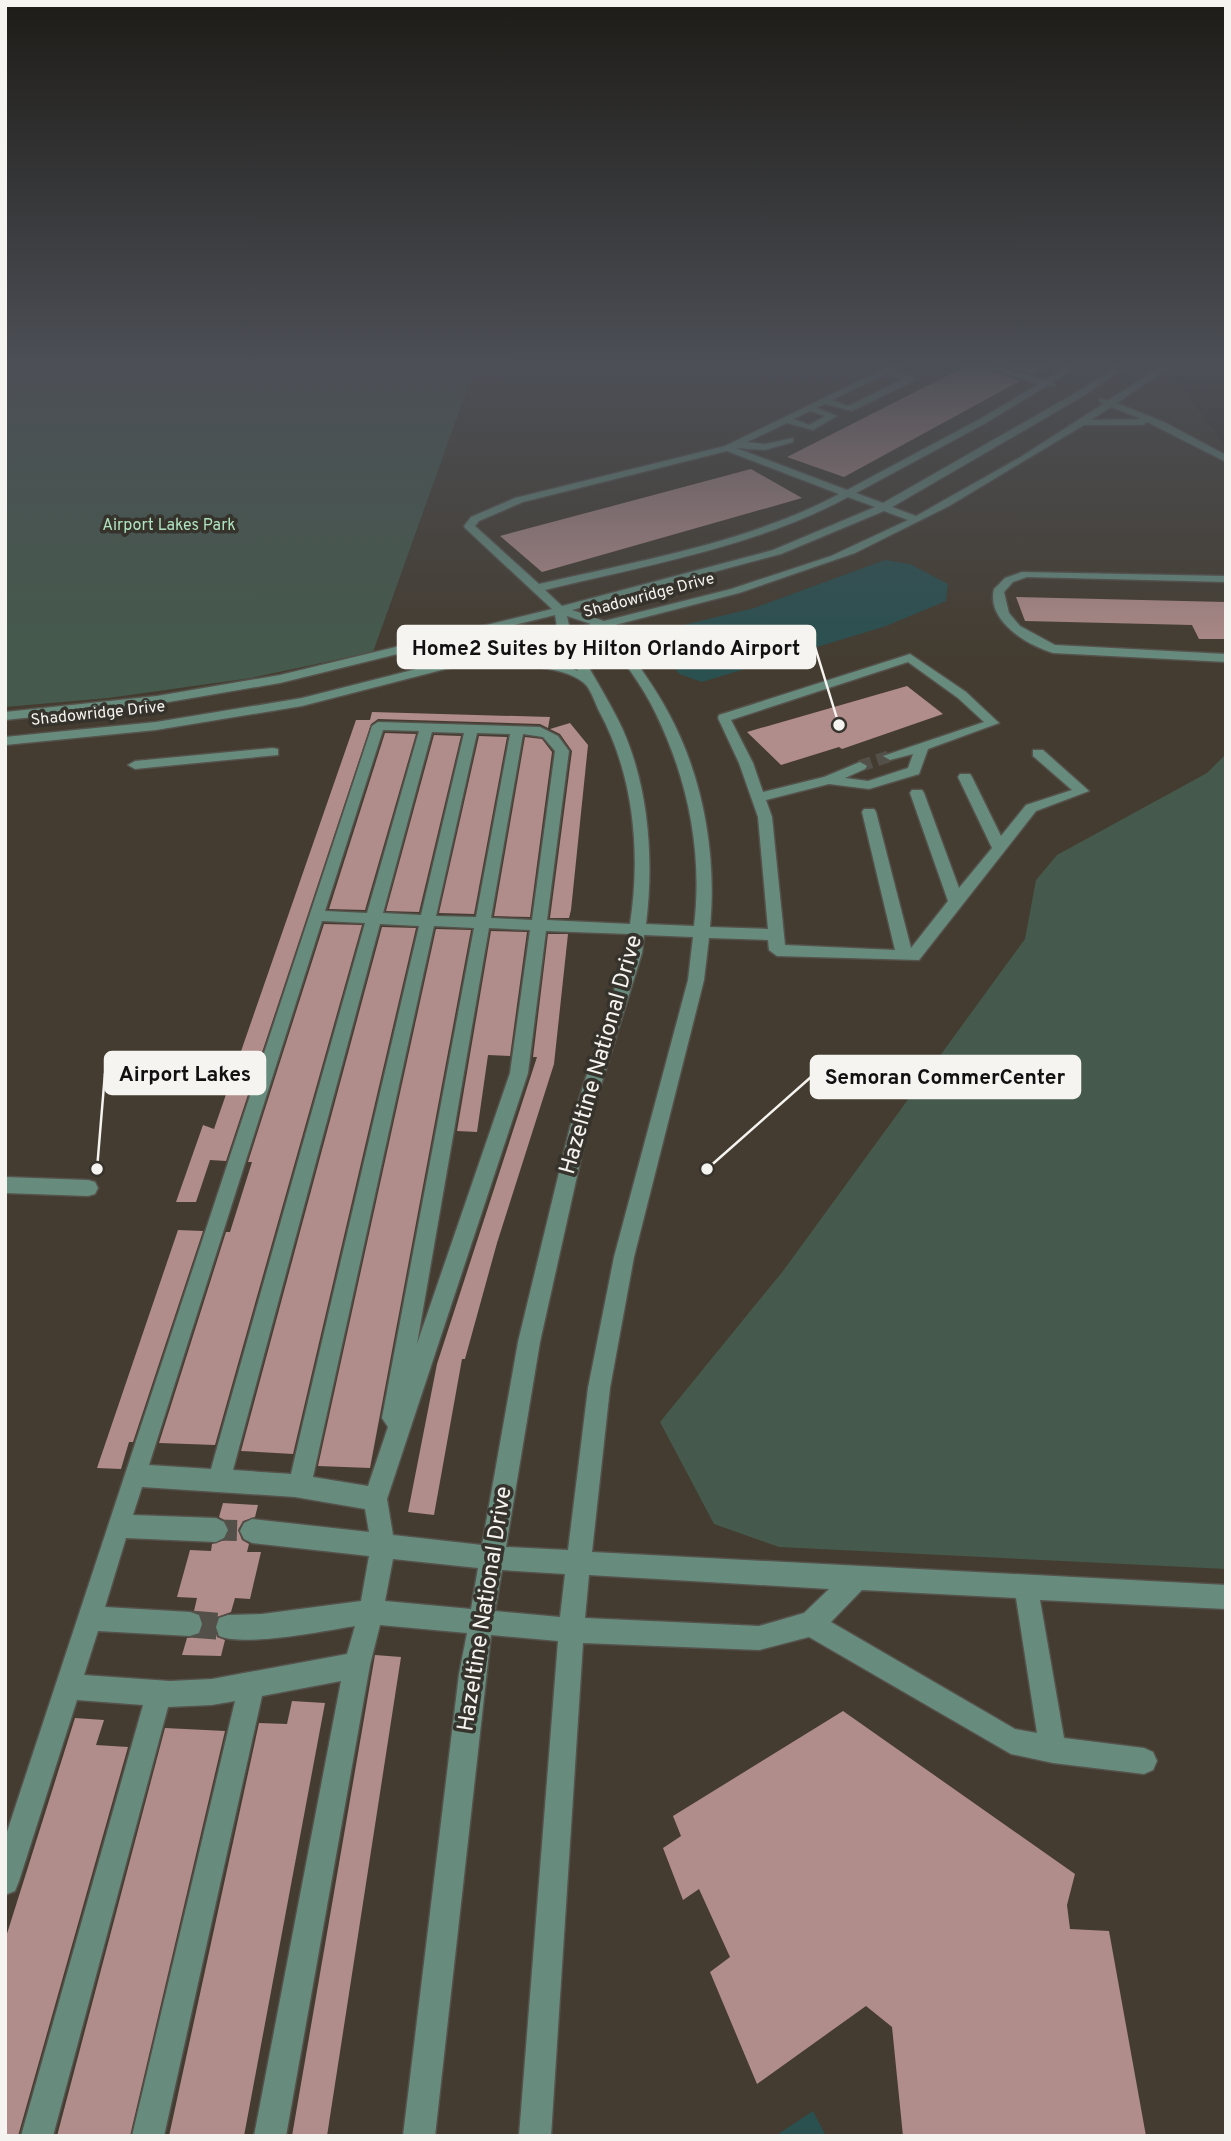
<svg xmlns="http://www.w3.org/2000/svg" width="1231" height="2141" font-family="Overpass,sans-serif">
<rect width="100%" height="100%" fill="#36322c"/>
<path fill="#443c30" d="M5,364H1165L1226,447V2136H5Z"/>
<g fill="#455a4c">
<path d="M5,364H476L373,652L251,678L108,698L5,707Z"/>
<path d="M1226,754V1569L779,1547L714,1524L660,1422L783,1271L1025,939L1036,880L1057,855L1207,773Z"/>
</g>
<g fill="#2a5050">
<path d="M885,560L910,564L948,584L946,601L886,626L702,682L679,674L653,639L663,630L754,608Z"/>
<path d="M813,2111L826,2136H775Z"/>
</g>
<g fill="#b08c8a">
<path d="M970,364L1020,381L844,477L787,457Z"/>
<path d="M996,364H1050L1032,374Z"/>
<path d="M751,469L802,498L542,572L500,536Z"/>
<path d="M1016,597L1226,602V639H1199L1192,625L1025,621Z"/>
<path d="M907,686L943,714L842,749L839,747L781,765L747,732Z"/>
<path d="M372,712L550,717L548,728L540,724L378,719L371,724L226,1161L210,1160L196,1202H176L203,1125L214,1129L356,720H370Z"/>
<path d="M570,723L588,745L571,910L569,918H550L572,751L560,734L550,729Z"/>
<path d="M385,733L416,734L365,910L329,909Z"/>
<path d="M434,735L461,736L419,912L386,911Z"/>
<path d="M479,736L507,737L474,914L439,913Z"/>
<path d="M525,737L542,739L552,752L530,917L494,916Z"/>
<path d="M324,924L362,925L215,1445L159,1443L226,1232H230L252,1162H248Z"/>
<path d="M382,927L416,928L293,1454L241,1451Z"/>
<path d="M436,929L471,930L370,1468L318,1466Z"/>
<path d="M491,931L527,932L510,1056L488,1055L477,1132L457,1131Z"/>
<path d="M548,934H568L554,1064L497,1243L465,1359H462L434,1515L408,1512L437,1364L537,1057H533Z"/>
<path d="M178,1230L203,1231L133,1442H129L121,1469L97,1468Z"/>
<path d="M223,1503L258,1505L255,1517L243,1521L238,1530L242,1540L249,1544L247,1552H261L250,1599L235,1598L231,1612L217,1617L214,1626L217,1637L225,1640L221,1656L182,1655L187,1638L200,1635L204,1623L201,1614L194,1611L197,1598L177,1597L190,1550L211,1551L212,1544L225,1540L230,1531L226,1521L219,1517Z"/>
<path d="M375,1655L401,1657L327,2136H292Z"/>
<path d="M292,1701L325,1703L244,2136H169L259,1723L287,1724Z"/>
<path d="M843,1711L1075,1874L1067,1905L1070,1929L1109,1931L1146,2136H903L892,2027L866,2006L757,2084L710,1972L730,1957L699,1889L683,1900L663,1848L681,1836L673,1816Z"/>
<path d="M75,1718L104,1720L96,1745L128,1747L18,2136H5V1940Z"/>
<path d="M165,1728L225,1731L130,2136H57Z"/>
</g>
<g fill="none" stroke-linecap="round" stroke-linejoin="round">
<path stroke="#534f49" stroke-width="12" stroke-dasharray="12 6" stroke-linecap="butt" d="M860,766L890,756"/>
<path stroke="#534f49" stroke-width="21" stroke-dasharray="21 10" stroke-linecap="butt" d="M216,1530L252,1531"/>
<path stroke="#534f49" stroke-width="27" stroke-dasharray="27 14" stroke-linecap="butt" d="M190,1624L228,1627"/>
<defs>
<g id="minor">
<path d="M894,364H904L893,371L914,377V381L852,411L825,404L817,408L837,416L813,430L787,423L747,442L765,444L793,438V442L765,450L736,448L847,490L978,420L1039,384L973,364H986L1045,380L1072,364H1082L1053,382L1056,387L1047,386L984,424L856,493L883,503L1079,391L1120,364H1130L1085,395L892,507L916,516L1019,458L1103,404L1099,401L1100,399L1109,400L1164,364H1174L1117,403L1164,422L1226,455V462L1147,422L1143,425H1084L949,506L855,553L739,593L611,626C630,654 652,682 668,712C703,776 717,855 710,927L768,929L758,817L739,763L718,718L719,715L910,654L966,692L999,723L928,749L919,774L869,789L829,784L766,800L772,817L785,945L895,950L862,812L864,809H874L876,812L911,948L948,901L910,793L912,790H922L924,793L959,888L992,848L958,777L960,774H970L972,777L1001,836L1026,805L1072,790L1033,756V750H1043L1089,791L1036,811L919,960L777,956L769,950L768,940L709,938L704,980L634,1257L610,1388L592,1552L1226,1585V1609L1040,1600L1064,1738L1144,1748L1153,1752L1157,1761L1153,1770L1144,1774L1053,1763L1011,1754L809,1637L759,1650L583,1643L551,2136H519L558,1641L491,1635L435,2136H403L459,1674L467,1633L380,1625L370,1665L286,2136H254L341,1681L262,1696L164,2136H132L235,1701L212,1705L168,1707L53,2136H21L143,1705L77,1700L19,1881L15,1891L5,1895V1838L372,726L378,722L540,727L558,736L569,751L547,920L630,924C641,853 634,775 599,711C595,703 591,689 584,683C567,667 520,665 497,663L493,662L492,657L302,706L156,730L5,745V737L156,722L302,698L558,633L555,615L280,683L157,704L5,720V712L157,696L280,675L552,609L465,528L464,526L471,517L515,498L725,446ZM886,374L903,379L848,406L832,400ZM1111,407L1141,419L1091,420ZM810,411L825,416L809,425L794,419ZM727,451L839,494C750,542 637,561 539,584L475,526L479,521L523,502ZM848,497L875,507L773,550L562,606L545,590C646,565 756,547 848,497ZM884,511L908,520L831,556L731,589L604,621L572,610L781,554ZM567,616L591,624L570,630ZM601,629C619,656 642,684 656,714C688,780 703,853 694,926L646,924C654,861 649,789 623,730C608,698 588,667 571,637ZM561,639L578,671L552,660L498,655ZM908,662L958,698L984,722L883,756L890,760L913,754L908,768L868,781L845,778L865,769L867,766L860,762L824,777L763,792L753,763L731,720ZM383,730L419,731L367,913L325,911ZM432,732L464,733L421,915L383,913ZM477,733L510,734L476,917L436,916ZM523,734L543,737L555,751L532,920L491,918ZM322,921L365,923L211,1469L149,1465ZM380,924L419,926L291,1474L233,1470ZM434,926L474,928L382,1418L388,1427L368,1486L313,1477ZM489,928L530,930L510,1073L417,1344ZM546,931L629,934L626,953L570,1127L518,1342L482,1545L393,1535L387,1499L528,1073ZM644,935L693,937L688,980L614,1257L588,1388L568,1550L506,1547L540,1342L588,1127L642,953ZM142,1487L295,1497L365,1509L369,1532L252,1519L244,1523L240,1531L244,1539L252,1543L369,1556L361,1601L262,1614L228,1615L219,1618L216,1627L219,1636C247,1647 323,1631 355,1626L347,1654L212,1679L170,1681L84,1675L98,1631L190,1636L199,1633L202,1624L199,1615L190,1612L105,1607L126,1538L216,1542L224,1538L228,1530L224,1522L216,1518L133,1515ZM393,1559L478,1568L471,1609L385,1601ZM502,1570L565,1574L560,1617L495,1611ZM589,1575L829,1589L804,1613L759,1626L585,1618ZM862,1590L1016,1598L1037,1733L1015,1729L831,1622Z"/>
<path d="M1022,572L1226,576V582L1027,577L1013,582L1004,592L1009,613L1020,626L1055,645L1226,654V662L1053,653C1027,645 986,621 994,589L1005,578Z"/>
<path d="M273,748L278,749V755L135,769L128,765L135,761Z"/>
<path d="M5,1177L88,1180L95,1182L98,1188L95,1194L88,1196L5,1193Z"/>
</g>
</defs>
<use href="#minor" stroke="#55514b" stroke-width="3"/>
<use href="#minor" fill="#678c7e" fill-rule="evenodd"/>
</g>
<linearGradient id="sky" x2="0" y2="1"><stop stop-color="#1e1c18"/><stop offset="0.55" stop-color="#4c4f56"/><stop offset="1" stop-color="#4c4f56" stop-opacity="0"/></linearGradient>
<rect width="1231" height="664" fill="url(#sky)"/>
<g text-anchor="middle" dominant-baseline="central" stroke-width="7" stroke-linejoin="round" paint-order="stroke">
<g font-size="16" fill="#afe3bf" stroke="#36322c">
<text x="169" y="526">Airport Lakes Park</text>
</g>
<g font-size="16" fill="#f6f4f0" stroke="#36322c">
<text transform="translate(649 596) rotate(-15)">Shadowridge Drive</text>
<text transform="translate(98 714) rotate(-6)">Shadowridge Drive</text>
</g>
<g font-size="23" fill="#f6f4f0" stroke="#36322c">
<text transform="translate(602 1055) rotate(-74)">Hazeltine National Drive</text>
<text transform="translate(486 1609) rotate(-81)">Hazeltine National Drive</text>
</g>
</g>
<path fill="none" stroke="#f6f4f0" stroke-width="2.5" d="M839 725L815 647M97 1169L105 1073M707 1169L811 1077"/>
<g fill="#f6f4f0" stroke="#36322c" stroke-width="2.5">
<circle cx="839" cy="725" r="7"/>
<circle cx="97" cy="1169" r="7"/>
<circle cx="707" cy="1169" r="7"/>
</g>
<g fill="#f6f4f0" stroke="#f6f4f0" stroke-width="2.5">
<rect x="398" y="626" width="417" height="42" rx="7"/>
<rect x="105" y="1052" width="160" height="42" rx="7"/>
<rect x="811" y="1056" width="269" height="42" rx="7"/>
</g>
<g font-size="21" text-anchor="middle" font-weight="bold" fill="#111">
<text x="606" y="655">Home2 Suites by Hilton Orlando Airport</text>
<text x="185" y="1081">Airport Lakes</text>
<text x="945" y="1084">Semoran CommerCenter</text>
</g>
<rect width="1231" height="2141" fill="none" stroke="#f6f4f0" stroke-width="14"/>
</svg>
